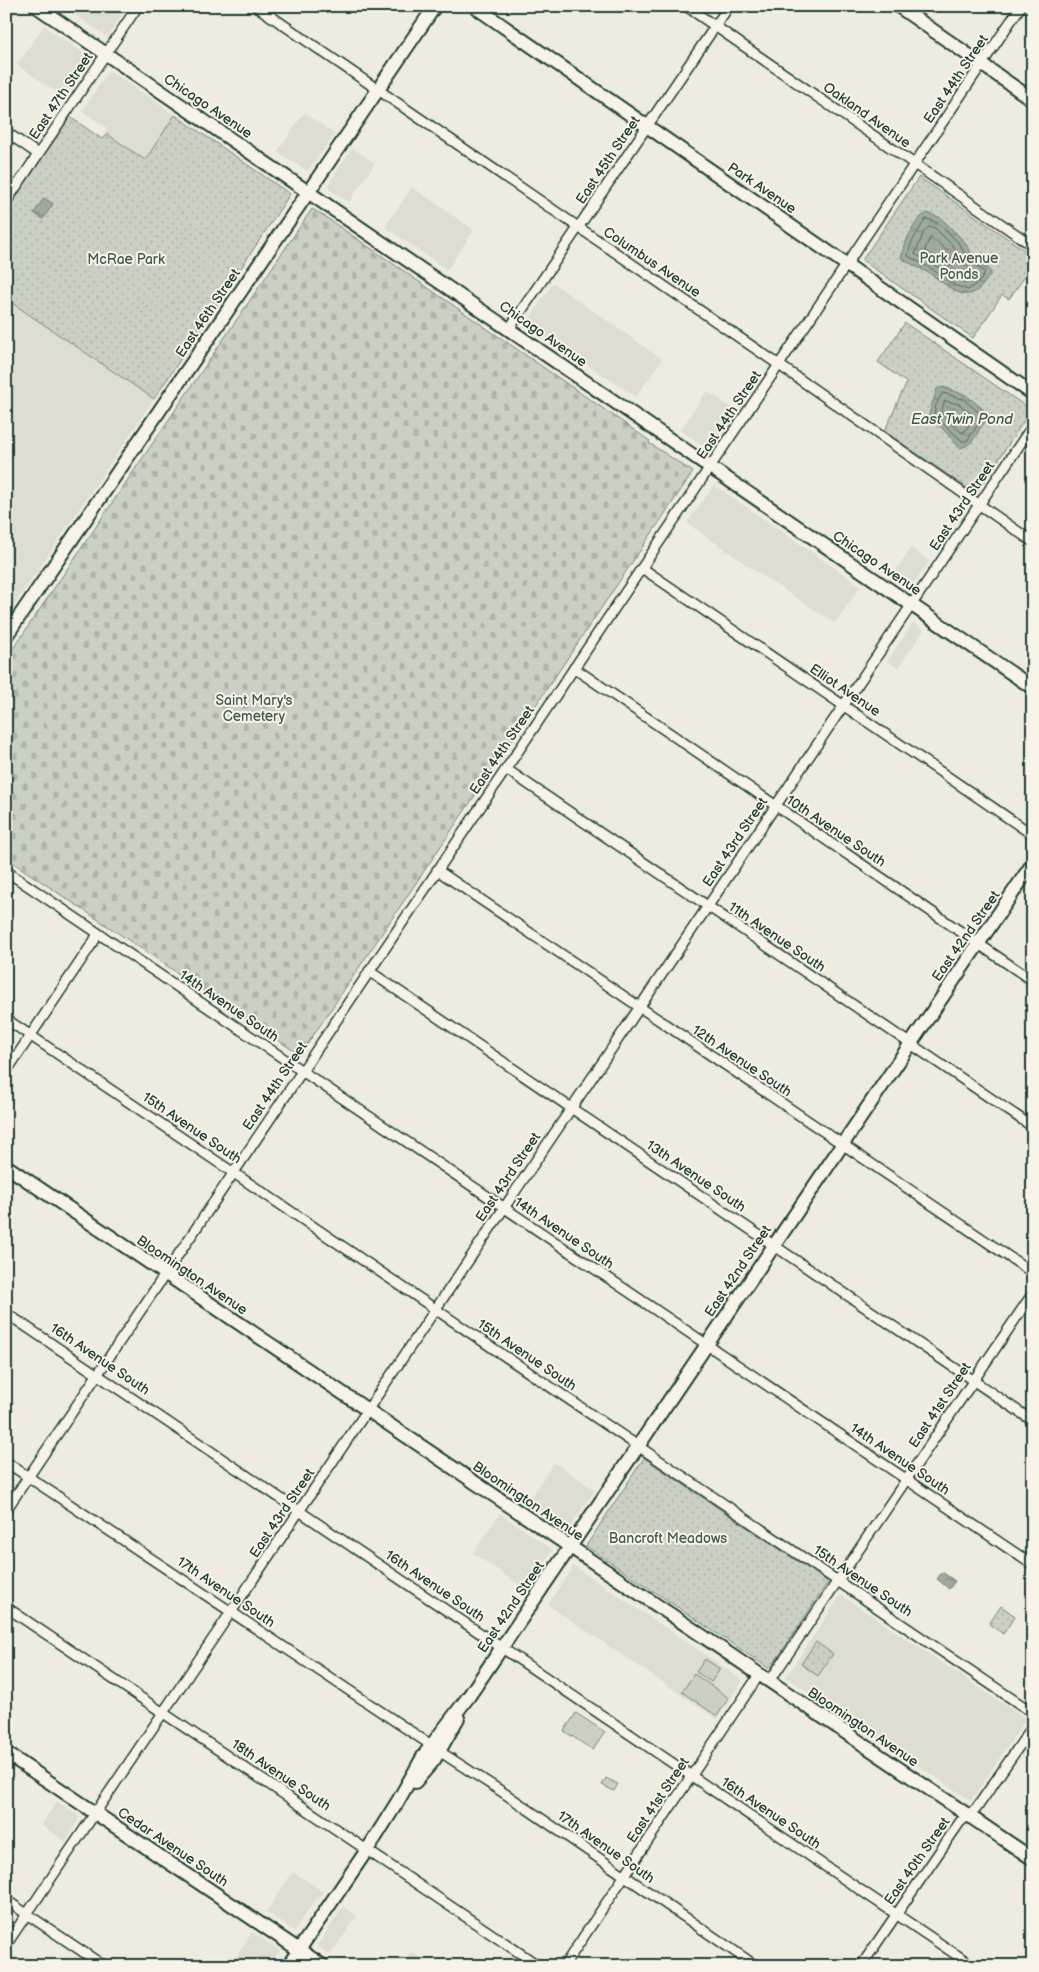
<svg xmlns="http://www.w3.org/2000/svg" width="1039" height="1972" font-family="'Balsamiq Sans',sans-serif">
<defs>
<pattern id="cemetery-stones" width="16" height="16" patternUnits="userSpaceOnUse" patternTransform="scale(1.25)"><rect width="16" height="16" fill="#cccfc4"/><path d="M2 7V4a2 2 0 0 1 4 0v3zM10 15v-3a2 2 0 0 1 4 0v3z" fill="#afb3a9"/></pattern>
<pattern id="park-dots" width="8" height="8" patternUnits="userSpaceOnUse" patternTransform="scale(1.25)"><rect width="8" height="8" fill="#cccfc4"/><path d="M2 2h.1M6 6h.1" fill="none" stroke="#afb3a9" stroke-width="1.8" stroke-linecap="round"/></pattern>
<pattern id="water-ripples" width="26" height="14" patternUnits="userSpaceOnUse" patternTransform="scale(1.25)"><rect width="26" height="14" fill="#9fa99f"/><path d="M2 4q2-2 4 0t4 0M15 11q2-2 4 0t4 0" fill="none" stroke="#818b82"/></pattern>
</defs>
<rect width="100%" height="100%" fill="#eeece1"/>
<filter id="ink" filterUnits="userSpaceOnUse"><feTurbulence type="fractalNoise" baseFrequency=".02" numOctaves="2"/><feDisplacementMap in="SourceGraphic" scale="10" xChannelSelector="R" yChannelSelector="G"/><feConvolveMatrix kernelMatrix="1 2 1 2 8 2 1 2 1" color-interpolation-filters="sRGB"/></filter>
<g filter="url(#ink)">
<g fill="#ddddd2">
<path d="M63,6H128L107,37Z"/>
<path d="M44,26L92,59L65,98L17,65Z"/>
<path d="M109,70L175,115L145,160L104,132L107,128L82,111Z"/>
<path d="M304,113L335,134L308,171L277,152Z"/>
<path d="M352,148L375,163L349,202L330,190L328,185Z"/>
<path d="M412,187L474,230L447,270L385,227Z"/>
<path d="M553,283L662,359L636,397L526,324Z"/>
<path d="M6,299L154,399L6,617Z"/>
<path d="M707,391L737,411L710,450L680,430Z"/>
<path d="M714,485L861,586L835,623L773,583L687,523Z"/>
<path d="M911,548L930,561L912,586L893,575Z"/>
<path d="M913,623L924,630L898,668L887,661Z"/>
<path d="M554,1462L595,1490L568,1530L527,1503Z"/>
<path d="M500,1513L553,1550L527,1590L473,1553Z"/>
<path d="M574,1566L743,1680L717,1719L548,1605Z"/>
<path d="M841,1595L1026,1719L971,1801L786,1677Z"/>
<path d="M57,1801L80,1817L65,1841L41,1825Z"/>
<path d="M293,1872L324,1892L312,1904L294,1931L266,1912Z"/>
<path d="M343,1907L357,1916L330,1955L317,1946Z"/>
<path d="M252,1932L280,1951L275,1957L274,1965L230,1966Z"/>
<path d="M411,1952L432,1966H402Z"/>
</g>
<g fill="#cccfc4" stroke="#76867c">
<path d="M705,1659L720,1669L711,1682L696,1672Z"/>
<path d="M694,1674L729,1698L717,1716L682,1692Z"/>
<path d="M576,1713L605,1732L593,1750L564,1731Z"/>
</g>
<path fill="url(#cemetery-stones)" stroke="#76867c" d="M312,209L321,214L650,441L649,443L693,472L300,1055L6,858V659Z"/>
<g fill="url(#park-dots)" stroke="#76867c">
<path d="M175,115L290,194L154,399L6,299V212L70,117L102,139L107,134L145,160Z"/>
<path d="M919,177L1033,256V265L1009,299L1002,295L973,338L862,260Z"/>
<path d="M905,323L1031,410L976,494L884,431C894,415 897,399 907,383L878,362Z"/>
<path d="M644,1458L828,1582L770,1669L586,1546Z"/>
<path d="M1001,1606L1015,1616L1003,1634L989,1624Z"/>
<path d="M816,1642L833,1654L818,1676L801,1664Z"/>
<path d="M606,1778L618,1784L614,1791L602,1785Z"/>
</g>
<g fill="url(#water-ripples)" stroke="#6c7e74">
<path d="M44,198L53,204L43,219L34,213Z"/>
<path d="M927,213L941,218L961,238L969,248L972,257L988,268L991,273C969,311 955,290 929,273C920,268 910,264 901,258C905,243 913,220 927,213Z"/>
<path d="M943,387L966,395L990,415L989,419C977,426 977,445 960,448L942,428L928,417L937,389Z"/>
<path d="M942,1572L955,1581L949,1589L937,1579Z"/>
</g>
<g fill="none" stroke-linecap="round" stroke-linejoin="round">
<g stroke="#52685f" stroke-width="1">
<path d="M928,219L938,223L958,242L969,261L985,272L981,280L968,290L954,285L932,269L908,256C909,243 919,231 925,220Z"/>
<path d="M929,227L935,228L953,246L963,264L976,273V277L965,283L915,254L924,232Z"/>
<path d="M930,238H933C941,246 954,254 953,266L948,265L925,251Z"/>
<path d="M943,393L963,399L982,415L979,423L967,441H962L934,415L936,405Z"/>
<path d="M945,401L959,404L974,416L973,420L964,432H961L941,413Z"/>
</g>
<defs>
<g id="street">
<path d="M256,6L772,360L1033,542"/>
<path d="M686,6L1033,246"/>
<path d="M6,132L38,154"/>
<path d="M6,202L138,6"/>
<path d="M509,329L729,6"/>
<path d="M642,568L1033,835"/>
<path d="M574,668L1033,981"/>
<path d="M506,769L1033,1127"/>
<path d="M437,870L1033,1273"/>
<path d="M6,871L1033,1565"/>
<path d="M369,971L1033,1421"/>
<path d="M6,1019L1033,1713"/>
<path d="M6,1072L94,941L98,933"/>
<path d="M6,1313L973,1966"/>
<path d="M6,1462L431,1745"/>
<path d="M6,1510L1021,6"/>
<path d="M6,1607L539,1966"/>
<path d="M769,1682L1033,1293"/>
<path d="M439,1751L504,1793L756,1966"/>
<path d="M6,1900L104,1966"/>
<path d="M6,1945L1033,425"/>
<path d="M564,1966L759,1675"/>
<path d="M861,1966L960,1822L976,1809L1033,1726"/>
</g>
<g id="secondary">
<path d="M36,6L1033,688"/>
<path d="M474,6L1033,394"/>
<path d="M898,6L1033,100"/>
<path d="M6,636L435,6"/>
<path d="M6,1166L1033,1859"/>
<path d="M6,1753L323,1966"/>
<path d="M415,1782L434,1760L458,1718"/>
<path d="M288,1966L373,1841L398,1801L424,1755L469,1696L1033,863"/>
</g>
</defs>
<use href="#street" stroke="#1f3d34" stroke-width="12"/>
<use href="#secondary" stroke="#1f3d34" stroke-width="16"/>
<use href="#street" stroke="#f7f3e8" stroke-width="9"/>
<use href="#secondary" stroke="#f7f3e8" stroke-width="12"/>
</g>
</g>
<g text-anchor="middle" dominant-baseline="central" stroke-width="4" stroke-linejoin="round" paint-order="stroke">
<g font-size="14" fill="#1f3d34" stroke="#f7f3e8">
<text transform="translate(956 79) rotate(-56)">East 44th Street</text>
<text transform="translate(61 96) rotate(-56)">East 47th Street</text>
<text transform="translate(208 106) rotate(34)">Chicago Avenue</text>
<text transform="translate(867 115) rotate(35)">Oakland Avenue</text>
<text transform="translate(608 160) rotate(-56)">East 45th Street</text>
<text transform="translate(762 188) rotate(34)">Park Avenue</text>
<text transform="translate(652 262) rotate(34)">Columbus Avenue</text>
<text transform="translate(208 313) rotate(-56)">East 46th Street</text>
<text transform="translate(543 334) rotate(35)">Chicago Avenue</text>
<text transform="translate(729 415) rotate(-56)">East 44th Street</text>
<text transform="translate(962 506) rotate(-56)">East 43rd Street</text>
<text transform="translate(877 563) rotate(34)">Chicago Avenue</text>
<text transform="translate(845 690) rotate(34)">Elliot Avenue</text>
<text transform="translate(502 750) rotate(-56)">East 44th Street</text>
<text transform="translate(836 831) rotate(34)">10th Avenue South</text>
<text transform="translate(735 842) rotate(-56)">East 43rd Street</text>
<text transform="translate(966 936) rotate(-55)">East 42nd Street</text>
<text transform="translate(777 937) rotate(34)">11th Avenue South</text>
<text transform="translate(229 1006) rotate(34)">14th Avenue South</text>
<text transform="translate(742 1061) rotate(34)">12th Avenue South</text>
<text transform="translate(275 1086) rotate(-56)">East 44th Street</text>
<text transform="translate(192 1128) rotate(34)">15th Avenue South</text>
<text transform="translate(696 1176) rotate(34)">13th Avenue South</text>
<text transform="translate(508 1177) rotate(-56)">East 43rd Street</text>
<text transform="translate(564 1233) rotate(34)">14th Avenue South</text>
<text transform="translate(738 1271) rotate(-56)">East 42nd Street</text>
<text transform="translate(192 1275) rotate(34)">Bloomington Avenue</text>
<text transform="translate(527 1355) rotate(34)">15th Avenue South</text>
<text transform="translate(100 1359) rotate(34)">16th Avenue South</text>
<text transform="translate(940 1405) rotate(-56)">East 41st Street</text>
<text transform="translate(900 1459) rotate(34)">14th Avenue South</text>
<text transform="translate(528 1501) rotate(34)">Bloomington Avenue</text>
<text transform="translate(282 1513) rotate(-56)">East 43rd Street</text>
<text transform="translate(863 1581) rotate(34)">15th Avenue South</text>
<text transform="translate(435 1586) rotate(34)">16th Avenue South</text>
<text transform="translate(226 1592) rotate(34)">17th Avenue South</text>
<text transform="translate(511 1607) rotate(-56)">East 42nd Street</text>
<text transform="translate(863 1727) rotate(34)">Bloomington Avenue</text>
<text transform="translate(281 1775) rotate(34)">18th Avenue South</text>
<text transform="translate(658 1800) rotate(-56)">East 41st Street</text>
<text transform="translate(771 1813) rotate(34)">16th Avenue South</text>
<text transform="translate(173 1847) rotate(34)">Cedar Avenue South</text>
<text transform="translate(606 1847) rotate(35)">17th Avenue South</text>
<text transform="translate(917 1861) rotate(-55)">East 40th Street</text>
</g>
<g font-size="14" fill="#425a51" stroke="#f7f3e8">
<text x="959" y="258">Park Avenue<tspan x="959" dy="16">Ponds</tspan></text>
<text x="126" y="259">McRae Park</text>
<text x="254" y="700">Saint Mary's<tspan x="254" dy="16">Cemetery</tspan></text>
<text x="668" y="1538">Bancroft Meadows</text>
</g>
<g font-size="15" font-style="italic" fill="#3f584f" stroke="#f7f3e8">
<text x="962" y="419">East Twin Pond</text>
</g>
</g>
<rect width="1039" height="1972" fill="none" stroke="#f7f3e8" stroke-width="25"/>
<rect x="12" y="12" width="1014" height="1947" fill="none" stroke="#1f3d34" stroke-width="2" filter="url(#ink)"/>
</svg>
